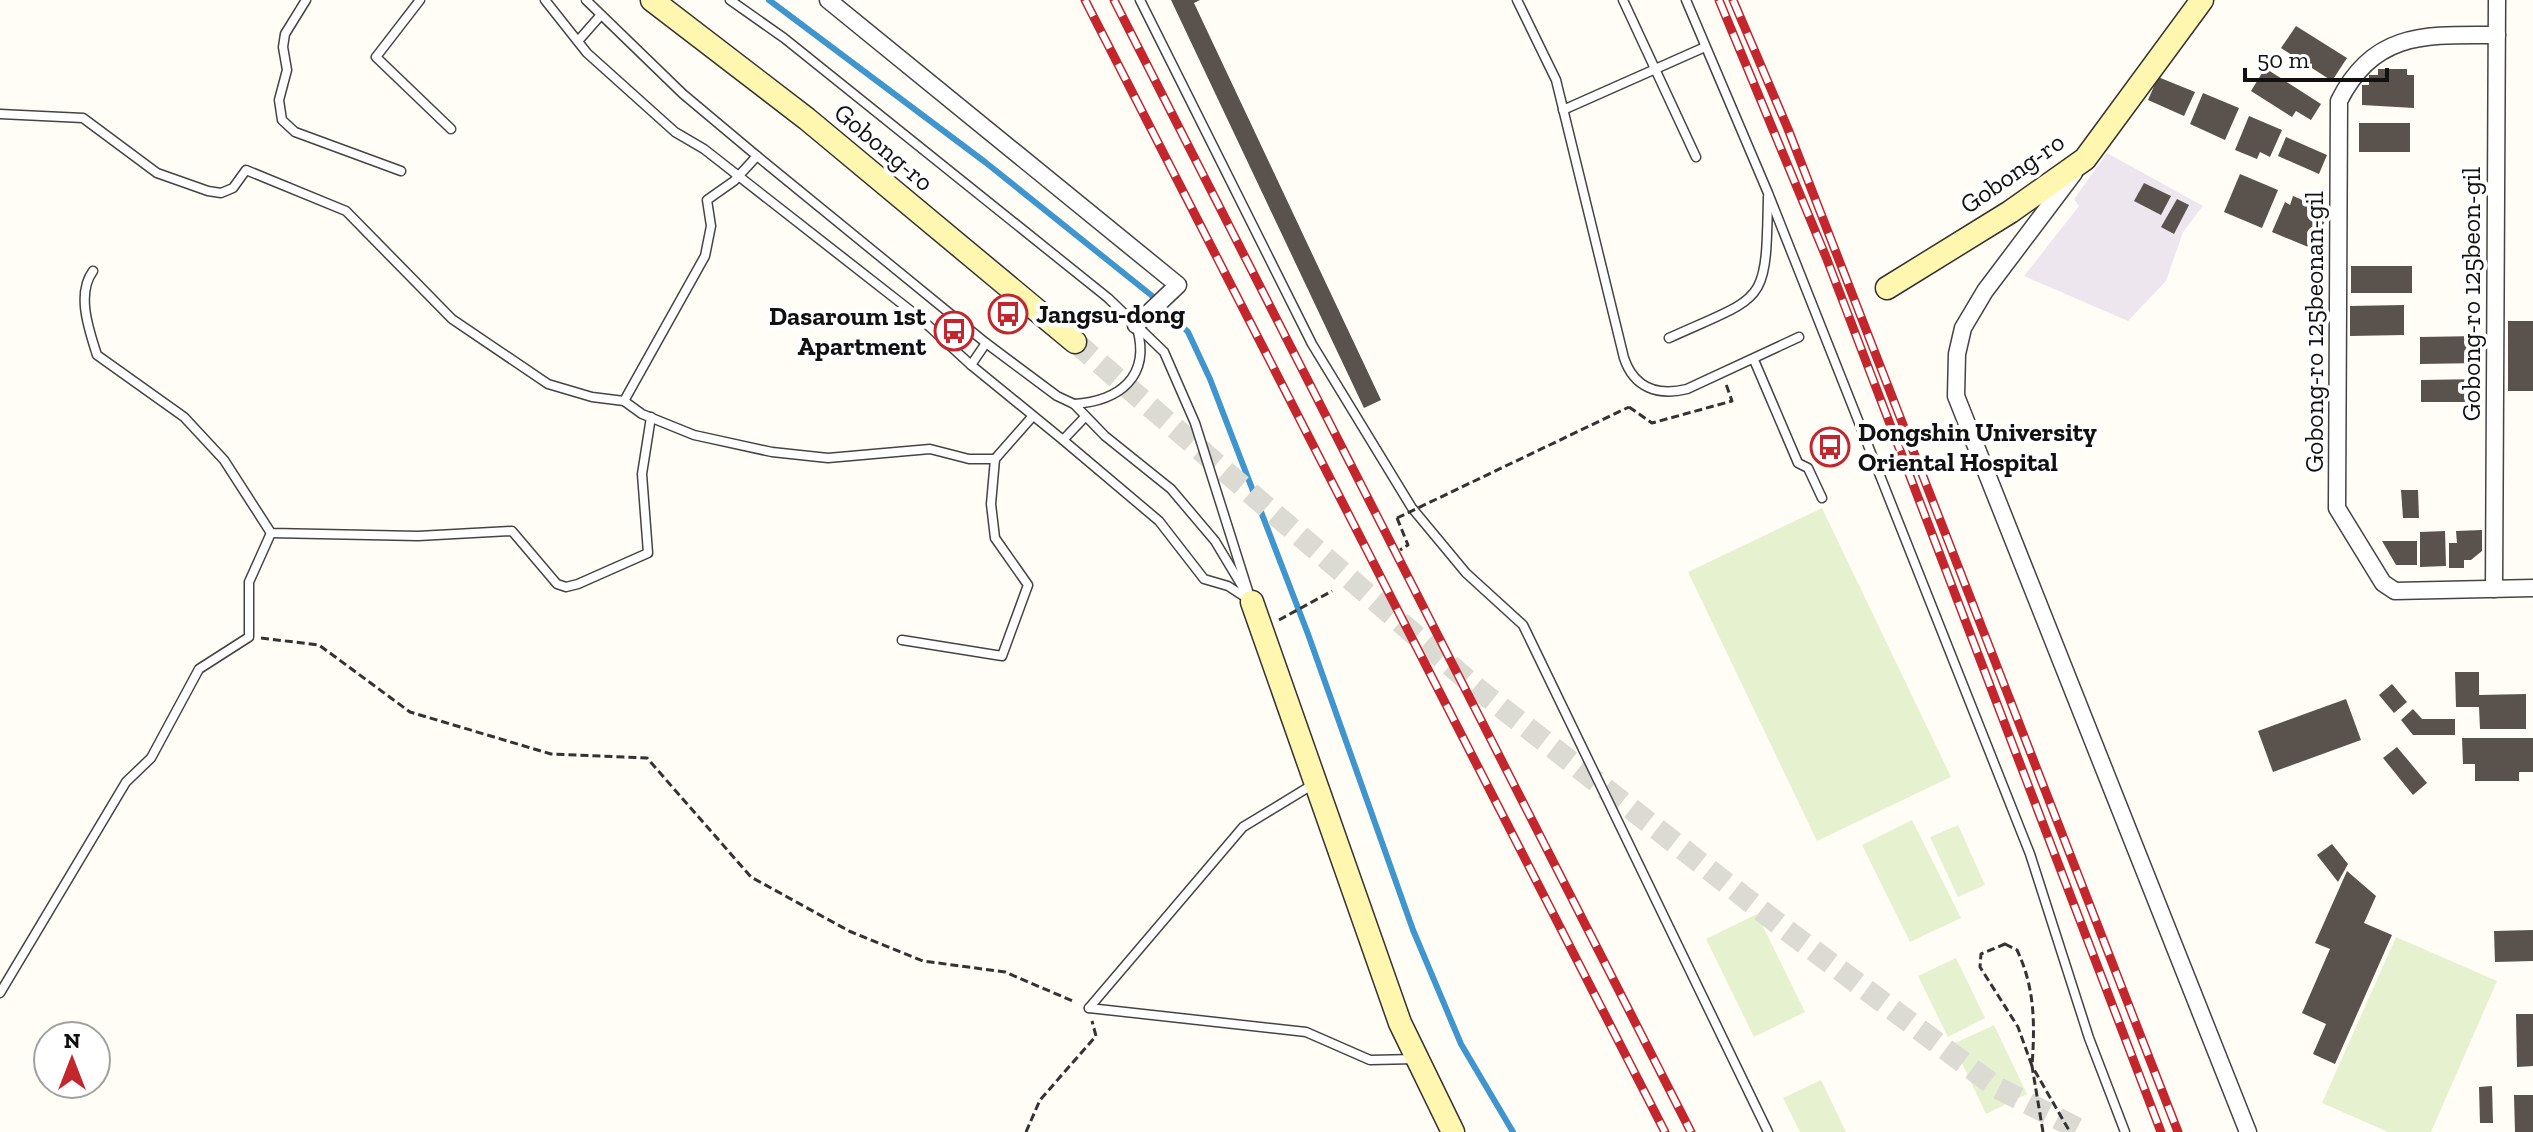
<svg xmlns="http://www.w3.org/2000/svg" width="2533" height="1132" font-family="'Zilla Slab',serif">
<rect width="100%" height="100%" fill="#fffdf5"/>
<path fill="#eee6ef" d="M2107,153L2203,206L2183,232L2166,281L2128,321L2024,276L2079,206L2074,199Z"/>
<g fill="#e6f2cf">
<path d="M1822,508L1951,777L1817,841L1688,572Z"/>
<path d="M1912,820L1961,918L1910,942L1862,845Z"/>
<path d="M1958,825L1985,885L1958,897L1930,837Z"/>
<path d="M1757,914L1805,1012L1754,1037L1706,939Z"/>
<path d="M2396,937L2497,981L2431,1132H2388L2322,1103Z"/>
<path d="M1956,958L1985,1018L1948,1037L1918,976Z"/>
<path d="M1994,1025L2027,1094L1986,1114L1953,1044Z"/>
<path d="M1821,1080L1846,1132H1800L1783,1098Z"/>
</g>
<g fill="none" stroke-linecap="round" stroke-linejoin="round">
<path stroke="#3f96cf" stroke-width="6" d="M769,0L985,162L1151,295L1188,332L1210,379L1308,634L1413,930L1461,1044L1513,1132"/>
</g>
<g fill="#5a524d">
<path d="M1171,0H1200L1194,3L1381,400L1364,408Z"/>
<path d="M2296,26L2347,58L2332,81L2281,48Z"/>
<path d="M2265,68L2321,104L2311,120L2296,111L2292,117L2251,91Z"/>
<path d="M2378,69H2407V75H2414V108L2362,105V85H2369V75H2378Z"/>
<path d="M2158,77L2195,92L2184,116L2148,100Z"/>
<path d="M2203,93L2239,108L2225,140L2190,124Z"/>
<path d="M2249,116L2282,130L2270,157L2260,152L2257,159L2235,150Z"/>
<rect x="2359" y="123" width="51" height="29"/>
<path d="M2286,137L2327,155L2319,174L2278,156Z"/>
<path d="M2240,174L2278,190L2262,228L2224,212Z"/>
<path d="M2144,183L2171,196L2161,215L2134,201Z"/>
<path d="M2293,196L2329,211L2313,249L2272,232L2285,202L2290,205Z"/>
<path d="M2177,199L2189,205L2174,234L2161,227Z"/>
<rect x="2351" y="266" width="61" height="27"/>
<path d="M2404,305V335L2350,336V306Z"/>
<rect x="2508" y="321" width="25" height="70"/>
<path d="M2480,336V363L2420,364V337Z"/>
<path d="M2482,379L2483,402H2421V380Z"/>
<path d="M2401,490H2418L2419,518H2403Z"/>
<path d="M2482,530V551L2471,560H2464V568H2449V543H2457L2456,531Z"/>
<path d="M2445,531L2446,566L2420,567V532Z"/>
<path d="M2382,541H2417V565H2396Z"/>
<path d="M2455,672H2479V695L2526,694V729H2480L2479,707H2456Z"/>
<path d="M2392,684L2407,702L2394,713L2379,695Z"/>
<path d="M2346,699L2361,740L2273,772L2258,731Z"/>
<path d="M2413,709L2422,719H2455V735H2413L2401,720Z"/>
<path d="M2462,738H2533V772H2519V781H2475V764H2463Z"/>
<path d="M2397,747L2427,783L2413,795L2383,758Z"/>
<path d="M2332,844L2348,864L2338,882L2317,855Z"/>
<path d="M2347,871L2376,896L2364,923L2392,935L2335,1064L2313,1054L2326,1024L2302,1013L2330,949L2315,943Z"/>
<path d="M2533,930V961L2495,962L2494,931Z"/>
<path d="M2516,1014H2533V1066L2517,1067Z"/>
<path d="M2492,1086L2493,1123H2480L2479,1087Z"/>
<path d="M2514,1095H2533V1132H2515Z"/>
</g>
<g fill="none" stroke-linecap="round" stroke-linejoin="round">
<path stroke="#dbdad3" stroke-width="22" stroke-dasharray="22 11" stroke-linecap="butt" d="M1075,342L1479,690L1785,929L1996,1087L2084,1132"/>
<defs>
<g id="lane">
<path d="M306,0L285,34L283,47L287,70L279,100L282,120L295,132L401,171"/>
<path d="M420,0L376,57L451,129"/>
<path d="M545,0L587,53L675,132L704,149L920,318L971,365"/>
<path d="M586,0L683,94L757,156L986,343L1057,396L1074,404L1105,436L1171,489L1215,541L1251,601"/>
<path d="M730,0L784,38L1108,298L1164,352L1195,423L1249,594"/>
<path d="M1140,0L1312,344L1412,508L1466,573L1523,625L1768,1132"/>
<path d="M1517,0L1556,80L1624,358C1634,388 1658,396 1687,389L1799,337"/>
<path d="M1623,0L1696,157"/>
<path d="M1686,0L1768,193L2030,854L2089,1038L2125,1132"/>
<path d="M578,41L600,16"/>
<path d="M1563,110L1705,47"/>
<path d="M0,114L83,118L157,173L208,191L221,193L233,188L246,170L346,211L452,319L548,384L592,397L624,401L642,414L694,435L772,452L828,458L930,449L969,459H995"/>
<path d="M93,271C76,294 89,330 97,355L184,417L224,460L271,533L418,536L512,531L557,584L566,587L578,584L648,553L642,474L651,417"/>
<path d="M1669,338C1766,294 1766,307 1768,197"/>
<path d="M986,343L971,365L1063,440L1084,418"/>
<path d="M1754,360L1798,463L1808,468L1822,498"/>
<path d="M624,401L705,256L711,226L707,200L734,181L757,156"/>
<path d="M1074,404C1119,401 1151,377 1137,328"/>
<path d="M1063,440L1159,521L1204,579L1228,586L1248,599"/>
<path d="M902,640L1002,656L1028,585L995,538L991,504L995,459L1032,417"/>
<path d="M0,993L126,782L151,758L199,669L249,637V582L271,533"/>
<path d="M1089,1008L1306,1032L1370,1060L1416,1059"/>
<path d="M1089,1008L1243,827L1312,785"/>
</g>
<g id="street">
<path d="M828,0L1178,285L1136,325"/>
<path d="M2497,35C2428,35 2374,30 2339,101L2337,508L2383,583L2395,591L2533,588"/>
<path d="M2074,173L1985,291L1963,328L1957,354L1956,396L2248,1132"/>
<path d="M2494,589L2497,0"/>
</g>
<g id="secondary">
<path d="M652,0L807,119L1075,342"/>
<path d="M1887,288L2010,212L2085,159L2202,0"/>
<path d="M1252,602L1400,1023L1453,1132"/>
</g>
</defs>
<use href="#lane" stroke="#444" stroke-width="11"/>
<use href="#street" stroke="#444" stroke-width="19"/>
<use href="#secondary" stroke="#333" stroke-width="25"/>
<g stroke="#333" stroke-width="3" stroke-dasharray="8 4" stroke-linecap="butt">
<path d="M1629,407L1652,423L1732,401L1726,384"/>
<path d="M1397,518L1408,545L1400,550"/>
<path d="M1279,620L1332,591"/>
<path d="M261,638L319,645L410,712L551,754L647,758L751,877L849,931L923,961L1005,972L1075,1002"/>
<path d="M2005,944L2017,950C2035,988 2035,1024 2032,1066L2018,1027L1980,967L1981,954Z"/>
<path d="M1026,1132L1040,1100L1096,1036L1092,1021"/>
<path d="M2043,1132L2032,1066L2070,1132"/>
</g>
<use href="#lane" stroke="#fff" stroke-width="8"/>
<use href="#street" stroke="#fff" stroke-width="16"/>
<use href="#secondary" stroke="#fff6b0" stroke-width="22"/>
<defs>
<g id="rail">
<path d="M1085,0L1665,1132"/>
<path d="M1114,0L1691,1132"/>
<path d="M1719,0L1826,257L2161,1132"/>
<path d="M1733,0L1788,129L2178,1132"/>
</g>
</defs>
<use href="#rail" stroke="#c4262e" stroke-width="9"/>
<use href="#rail" stroke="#fff" stroke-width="6" stroke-dasharray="18" stroke-linecap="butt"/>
<path stroke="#333" stroke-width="3" stroke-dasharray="8 4" stroke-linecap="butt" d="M1397,518L1629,407"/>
</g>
<defs>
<symbol id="bus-ring" viewBox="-11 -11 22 22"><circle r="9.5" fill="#fff" stroke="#c4262e" stroke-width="1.5"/><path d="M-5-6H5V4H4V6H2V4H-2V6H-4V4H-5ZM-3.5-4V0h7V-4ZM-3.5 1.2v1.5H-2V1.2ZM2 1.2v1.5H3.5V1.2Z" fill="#c4262e"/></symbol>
</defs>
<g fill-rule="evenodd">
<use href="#bus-ring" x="986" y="292" width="44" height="44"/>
<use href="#bus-ring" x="932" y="309" width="44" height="44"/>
<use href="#bus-ring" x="1808" y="425" width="44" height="44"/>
</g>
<g text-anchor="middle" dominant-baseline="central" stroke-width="8" stroke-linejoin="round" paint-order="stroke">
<g font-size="26" fill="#111" stroke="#fff">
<text transform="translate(884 147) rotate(40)">Gobong-ro</text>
<text transform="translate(2012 173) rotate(-35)">Gobong-ro</text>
<text transform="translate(2471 294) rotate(-90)">Gobong-ro 125beon-gil</text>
<text transform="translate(2314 332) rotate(-90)">Gobong-ro 125beonan-gil</text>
</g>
<g font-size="26" font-weight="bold" fill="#111" stroke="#fff" text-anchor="start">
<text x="1036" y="314">Jangsu-dong</text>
<text x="926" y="316" text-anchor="end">Dasaroum 1st<tspan x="926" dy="30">Apartment</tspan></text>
<text x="1858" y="432">Dongshin University<tspan x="1858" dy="30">Oriental Hospital</tspan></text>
</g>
</g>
<g transform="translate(72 1060)"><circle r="38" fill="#ffffff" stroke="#a0a0a0" stroke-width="2"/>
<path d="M0-6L14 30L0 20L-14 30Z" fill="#c4262e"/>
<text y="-12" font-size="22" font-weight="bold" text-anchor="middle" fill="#111111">N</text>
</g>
<path d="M2245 68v12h142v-12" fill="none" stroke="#111111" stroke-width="4"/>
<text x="2257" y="68" font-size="24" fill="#111111" stroke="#ffffff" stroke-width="6" paint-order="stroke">50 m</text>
</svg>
